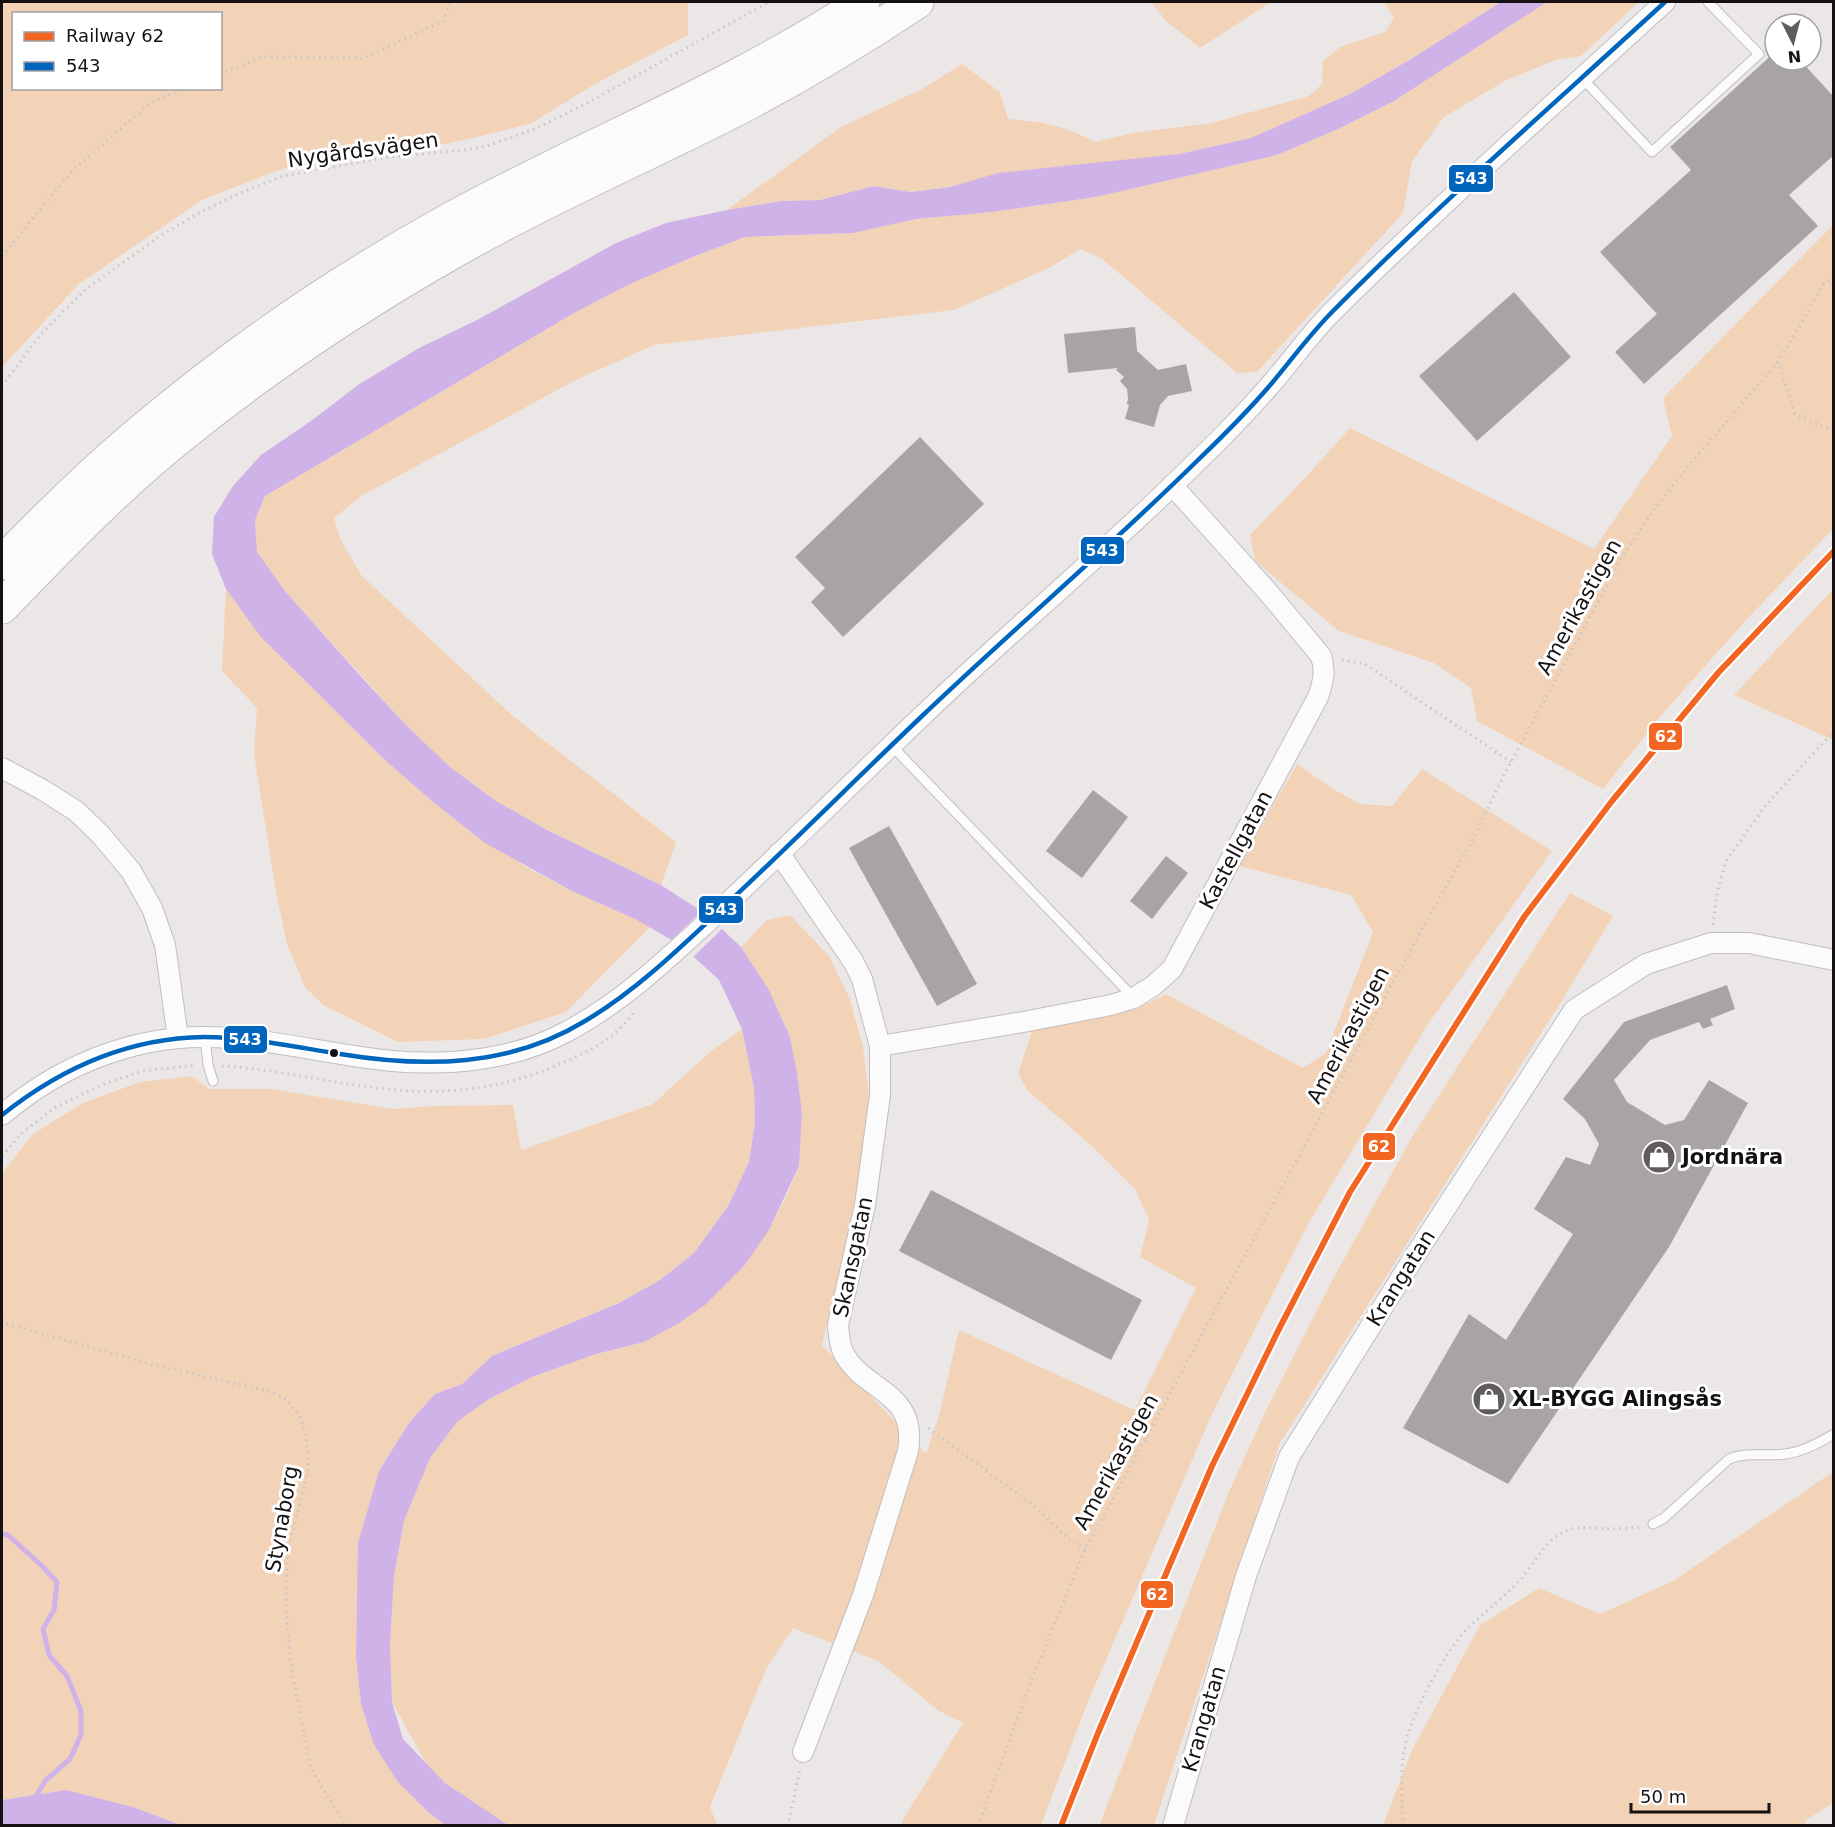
<svg xmlns="http://www.w3.org/2000/svg" width="1835" height="1827" font-family="'DejaVu Sans',sans-serif">
<rect width="100%" height="100%" fill="#ece7e7"/>
<g fill="#f3d3b7" fill-rule="evenodd">
<path d="M2,2H688V35L595,84L530,124L469,139L419,149L364,154L282,169L202,200L79,284L2,367ZM14,14H220V88H14Z"/>
<path d="M1151,2H1271L1200,48L1166,21Z"/>
<path d="M1384,2H1501L1411,59L1350,94L1251,138L1179,154L910,192L874,186L820,200L782,201L727,210L841,127L922,89L962,64L1000,92L1008,119C1042,122 1064,125 1095,142L1133,133L1211,123L1309,96L1322,84L1323,61L1340,47L1385,32L1394,18Z"/>
<path d="M1547,2H1639L1581,56L1555,60L1505,81L1444,117L1412,161L1403,213L1257,372L1237,373L1101,258L1080,249L1051,267L954,310L654,345L576,380L363,495L334,518L341,540L361,575L514,717L676,842L661,885L547,830L496,801L450,767L408,727L285,591L257,552L255,520L265,496L574,313L630,284L695,256L745,237L853,233L916,219L992,212L1096,197L1277,155L1338,129L1394,101Z"/>
<path d="M1833,225V529L1749,617L1663,713L1603,789L1477,721L1471,688L1434,663L1339,631L1255,561L1250,535L1304,479L1350,428L1594,549L1672,436L1663,398Z"/>
<path d="M226,589L260,636L386,761L433,802L526,867L572,891L635,919L650,927L566,1012L484,1039L398,1042L323,1005L305,987L287,944L276,892L254,754L257,708L222,671Z"/>
<path d="M1833,589V740L1734,695Z"/>
<path d="M1297,764L1335,790L1361,804L1392,806L1422,769L1552,851L1426,1027L1307,1226L1212,1414L1087,1704L1041,1825H903L902,1821L963,1723L939,1711L878,1661L793,1628L766,1669L710,1807L717,1825H508L445,1783L426,1763L392,1702L390,1645L394,1576L404,1521L430,1458L458,1421L489,1399L532,1377L596,1354L644,1342L769,1230L786,1197L799,1166L802,1113L790,1037L769,990L741,947L767,920L790,915L829,956L849,997L863,1046L870,1108L852,1217L822,1345L926,1454L939,1415L959,1330L1135,1410L1196,1288L1140,1257L1149,1220L1135,1189L1094,1148L1027,1090L1018,1073L1032,1031L1137,1009L1166,994L1303,1068L1326,1053L1373,932L1351,895L1239,866Z"/>
<path d="M1570,893L1613,916L1561,1002L1280,1443L1154,1825L1099,1826L1228,1494L1266,1410L1334,1277L1412,1137Z"/>
<path d="M742,1029L754,1088L755,1122L749,1162L728,1206L694,1253L660,1280L619,1303L492,1356L462,1384L435,1394L357,1592L356,1657L361,1704L374,1745L398,1781L428,1812L445,1825H181L133,1807L66,1790L2,1800V1173L33,1134L83,1103L140,1082L192,1076L209,1089H271L393,1109L433,1106L513,1105L521,1150L653,1104L711,1051Z"/>
<path d="M1833,1472V1803L1806,1820L1805,1825H1383L1412,1750L1480,1625L1539,1588L1600,1614L1673,1581Z"/>
</g>
<g fill="#cfb2e8">
<path d="M1501,2H1547L1394,101L1338,129L1277,155L1096,197L992,212L916,219L853,233L745,237L695,256L630,284L574,313L265,496L255,520L257,552L285,591L365,681L408,727L450,767L496,801L547,830L661,885L706,914L741,947L769,990L790,1037L797,1073L802,1113L799,1166L769,1230L744,1266L705,1305L679,1323L644,1342L596,1354L532,1377L489,1399L458,1421L430,1458L404,1521L394,1576L390,1645L392,1702L403,1739L445,1783L508,1825H445L428,1812L398,1782L374,1745L361,1704L356,1657L357,1592L358,1543L379,1471L409,1423L435,1394L462,1384L492,1356L619,1303L660,1280L694,1253L728,1206L749,1162L755,1122L754,1088L742,1029L719,980L682,946L635,919L572,891L485,843L433,802L386,761L260,636L226,589L212,554L214,517L233,486L261,455L311,421L358,385L419,348L479,319L616,243L666,223L727,210L782,201L820,200L874,186L910,192L950,187L998,173L1179,154L1251,138L1350,94L1411,59Z"/>
<path d="M66,1790L133,1807L181,1825H2V1800Z"/>
</g>
<path fill="#ece7e7" d="M704,909L724,927L691,959L669,942Z"/>
<g fill="none" stroke-linecap="round" stroke-linejoin="round">
<path stroke="#cfb2e8" stroke-width="5" d="M2,1534L8,1535L41,1565L57,1582L54,1610L43,1629L49,1655L67,1676L81,1711V1735L70,1759L46,1780L34,1799"/>
</g>
<g fill="#a8a4a4">
<path d="M1775,52V60H1800L1834,97V155L1789,195L1818,226L1644,384L1615,352L1657,314L1600,252L1691,170L1670,147Z"/>
<path d="M1514,292L1571,357L1477,441L1419,376Z"/>
<path d="M1135,327L1137,351L1158,370L1186,364L1192,391L1168,396L1160,405L1154,427L1125,419L1129,405L1127,404L1128,398L1127,389L1120,381L1124,377L1116,370L1118,368L1068,373L1064,334Z"/>
<path d="M920,437L984,504L843,637L811,602L825,588L795,557Z"/>
<path d="M1093,790L1128,817L1082,878L1046,851Z"/>
<path d="M889,826L977,984L937,1006L849,848Z"/>
<path d="M1166,856L1188,873L1152,919L1130,901Z"/>
<path d="M1727,985L1735,1009L1710,1019L1713,1025L1703,1029L1699,1022L1650,1040L1614,1080L1627,1102L1665,1125L1684,1120L1709,1080L1748,1103L1669,1247L1508,1484L1403,1428L1469,1314L1506,1340L1573,1234L1534,1209L1566,1157L1590,1165L1599,1144L1585,1119L1563,1099L1624,1022Z"/>
<path d="M931,1190L1142,1300L1111,1360L899,1251Z"/>
</g>
<g fill="none" stroke-linecap="round" stroke-linejoin="round">
<defs>
<g id="service">
<path d="M1582,78L1652,152L1759,54L1708,2"/>
<path d="M891,745L1134,998"/>
<path d="M205,1037L208,1065L213,1081"/>
<path d="M1653,1524L1664,1518L1729,1459C1748,1451 1766,1457 1785,1454C1802,1452 1819,1443 1834,1434"/>
</g>
<g id="minor">
<path d="M2,768L43,790L76,811L100,834L131,871L152,908L165,945L178,1038"/>
<path d="M779,853L853,961L862,979L880,1046V1095L865,1205L838,1325C839,1334 839,1343 843,1352C864,1393 918,1390 908,1451L863,1595L803,1752"/>
<path d="M880,1046L1023,1022L1111,1005L1134,998L1153,986L1172,969L1318,697C1323,683 1326,671 1321,656L1267,591L1172,485"/>
<path d="M2,1115C58,1067 129,1037 204,1037C267,1037 329,1055 392,1061C450,1066 514,1060 566,1032C623,1002 668,958 715,915C784,850 852,783 920,718C1004,637 1093,563 1176,482C1209,450 1242,418 1272,383C1292,360 1311,333 1333,311C1440,205 1554,104 1665,2"/>
<path d="M1173,1826L1246,1576L1289,1457L1416,1254L1574,1010L1646,964L1711,943H1749L1834,960"/>
</g>
<g id="motorway">
<path d="M2,563C48,516 94,470 145,428C239,349 342,279 449,220C586,145 733,88 863,2"/>
<path d="M2,607C59,548 117,487 182,435C269,365 361,304 458,249C550,197 647,155 741,107C802,75 860,40 917,2"/>
</g>
</defs>
<use href="#service" stroke="#c2bdbe" stroke-width="11"/>
<use href="#minor" stroke="#c2bdbe" stroke-width="22"/>
<use href="#motorway" stroke="#c2bdbe" stroke-width="35"/>
<g stroke="#c8c5c6" stroke-width="3" stroke-dasharray="1.5 4.5" stroke-linecap="butt">
<path d="M220,74L263,57L364,58L443,21L451,2"/>
<path d="M2,256L72,171L150,103L186,88"/>
<path d="M1834,277L1824,284L1778,362L1795,414L1834,432"/>
<path d="M2,386L41,334L86,289L160,236L201,212L240,193L283,176L389,157L465,150L490,145L535,129L589,102L769,2"/>
<path d="M1342,660L1365,664L1511,762"/>
<path d="M1713,925L1717,893L1726,861L1766,805L1834,731"/>
<path d="M222,1066C295,1070 367,1094 440,1091C482,1090 526,1080 564,1062C591,1050 616,1038 633,1013"/>
<path d="M2,1156L22,1133L54,1108L99,1086L142,1071L195,1065"/>
<path d="M2,1320L7,1324L155,1365L265,1390L286,1399L300,1417L306,1436L309,1467L287,1555L286,1611L291,1666L311,1769L346,1826"/>
<path d="M928,1428L1033,1505L1070,1540L1085,1550"/>
<path d="M788,1826L800,1769"/>
<path d="M978,1826L1033,1676L1085,1550L1427,920L1470,845L1506,771L1623,556L1652,512L1690,464L1778,362"/>
<path d="M1403,1826C1402,1801 1400,1776 1404,1752C1409,1717 1442,1656 1466,1630C1483,1613 1503,1598 1520,1580C1536,1563 1546,1536 1571,1529C1583,1526 1595,1528 1607,1529C1618,1529 1629,1528 1639,1527"/>
</g>
<use href="#service" stroke="#fcfbfb" stroke-width="9"/>
<use href="#minor" stroke="#fcfbfb" stroke-width="20"/>
<use href="#motorway" stroke="#fcfbfb" stroke-width="33"/>
<defs>
<path id="bus-1" d="M2,1115C61,1068 128,1038 204,1037C250,1037 295,1047 340,1054C425,1068 510,1067 585,1021C639,989 685,943 731,900C795,840 857,778 921,717C1012,630 1109,548 1199,459C1224,435 1249,410 1272,383C1292,359 1311,333 1333,311C1439,204 1554,104 1665,2"/>
</defs>
<use href="#bus-1" stroke="#fff" stroke-width="9"/>
<use href="#bus-1" stroke="#0065bd" stroke-width="4.5"/>
<defs>
<path id="rail-1" d="M1061,1826L1098,1733L1212,1466L1278,1331L1350,1192L1524,917L1612,801L1718,673L1834,551"/>
</defs>
<use href="#rail-1" stroke="#fff" stroke-width="10"/>
<use href="#rail-1" stroke="#f26522" stroke-width="6"/>
</g>
<defs>
<symbol id="shop-disc" viewBox="-11 -11 22 22"><circle r="9.5" fill="#605c5d" stroke="#fff"/><path d="M-5-2.5h2.3a2.7 3.5 0 0 1 5.4 0H5L5.5 6h-11ZM-1.5-2.5h3a1.5 2.3 0 0 0-3 0Z" fill="#fff"/></symbol>
</defs>
<g fill-rule="evenodd">
<use href="#shop-disc" x="1640" y="1138" width="38" height="38"/>
<use href="#shop-disc" x="1470" y="1380" width="38" height="38"/>
</g>
<circle fill="#151112" stroke="#fff" stroke-width="2" cx="334" cy="1053" r="5"/>
<g text-anchor="middle" dominant-baseline="central" stroke-width="6" stroke-linejoin="round" paint-order="stroke">
<g font-size="21" fill="#151112" stroke="#fff">
<text transform="translate(363 150) rotate(-8)">Nygårdsvägen</text>
<text transform="translate(1579 607) rotate(-61)">Amerikastigen</text>
<text transform="translate(1236 850) rotate(-62)">Kastellgatan</text>
<text transform="translate(1348 1035) rotate(-62)">Amerikastigen</text>
<text transform="translate(853 1257) rotate(-78)">Skansgatan</text>
<text transform="translate(1401 1278) rotate(-58)">Krangatan</text>
<text transform="translate(1116 1462) rotate(-61)">Amerikastigen</text>
<text transform="translate(282 1519) rotate(-80)">Stynaborg</text>
<text transform="translate(1204 1719) rotate(-74)">Krangatan</text>
</g>
<g font-size="21" font-weight="bold" fill="#151112" stroke="#fff" text-anchor="start">
<text x="1682" y="1157">Jordnära</text>
<text x="1512" y="1399">XL-BYGG Alingsås</text>
</g>
</g>
<g stroke="#fff" stroke-width="2">
<rect x="1448" y="164" width="46" height="29" rx="6" fill="#0065bd"/>
<rect x="1080" y="536" width="45" height="29" rx="6" fill="#0065bd"/>
<rect x="1648" y="722" width="35" height="29" rx="6" fill="#f26522"/>
<rect x="698" y="895" width="46" height="29" rx="6" fill="#0065bd"/>
<rect x="223" y="1025" width="45" height="29" rx="6" fill="#0065bd"/>
<rect x="1362" y="1132" width="34" height="29" rx="6" fill="#f26522"/>
<rect x="1140" y="1580" width="34" height="29" rx="6" fill="#f26522"/>
</g>
<g font-size="16" text-anchor="middle" font-weight="bold" fill="#fff">
<text x="1471" y="184">543</text>
<text x="1102" y="556">543</text>
<text x="1666" y="742">62</text>
<text x="721" y="915">543</text>
<text x="245" y="1045">543</text>
<text x="1379" y="1152">62</text>
<text x="1157" y="1600">62</text>
</g>
<rect width="1835" height="1827" fill="none" stroke="#151112" stroke-width="6"/>
<rect x="12" y="12" width="210" height="78" fill="#ffffff" stroke="#a1a0a0" stroke-width="1.5"/>
<rect x="24" y="32" width="30" height="9" fill="#f26522" stroke="#a1a0a0" stroke-width="1.5"/>
<text x="66" y="42" font-size="18" fill="#151112">Railway 62</text>
<rect x="24" y="62" width="30" height="9" fill="#0065bd" stroke="#a1a0a0" stroke-width="1.5"/>
<text x="66" y="72" font-size="18" fill="#151112">543</text>
<g transform="translate(1793 42) rotate(174)"><circle r="28" fill="#ffffff" stroke="#a1a0a0" stroke-width="1.5"/>
<path d="M0-4.5L10 22L0 15L-10 22Z" fill="#605c5d"/>
<text y="-9" font-size="16" font-weight="bold" text-anchor="middle" fill="#151112">N</text>
</g>
<path d="M1631 1803v9h138v-9" fill="none" stroke="#151112" stroke-width="3"/>
<text x="1640" y="1803" font-size="18" fill="#151112" stroke="#ffffff" stroke-width="4.5" paint-order="stroke">50 m</text>
</svg>
